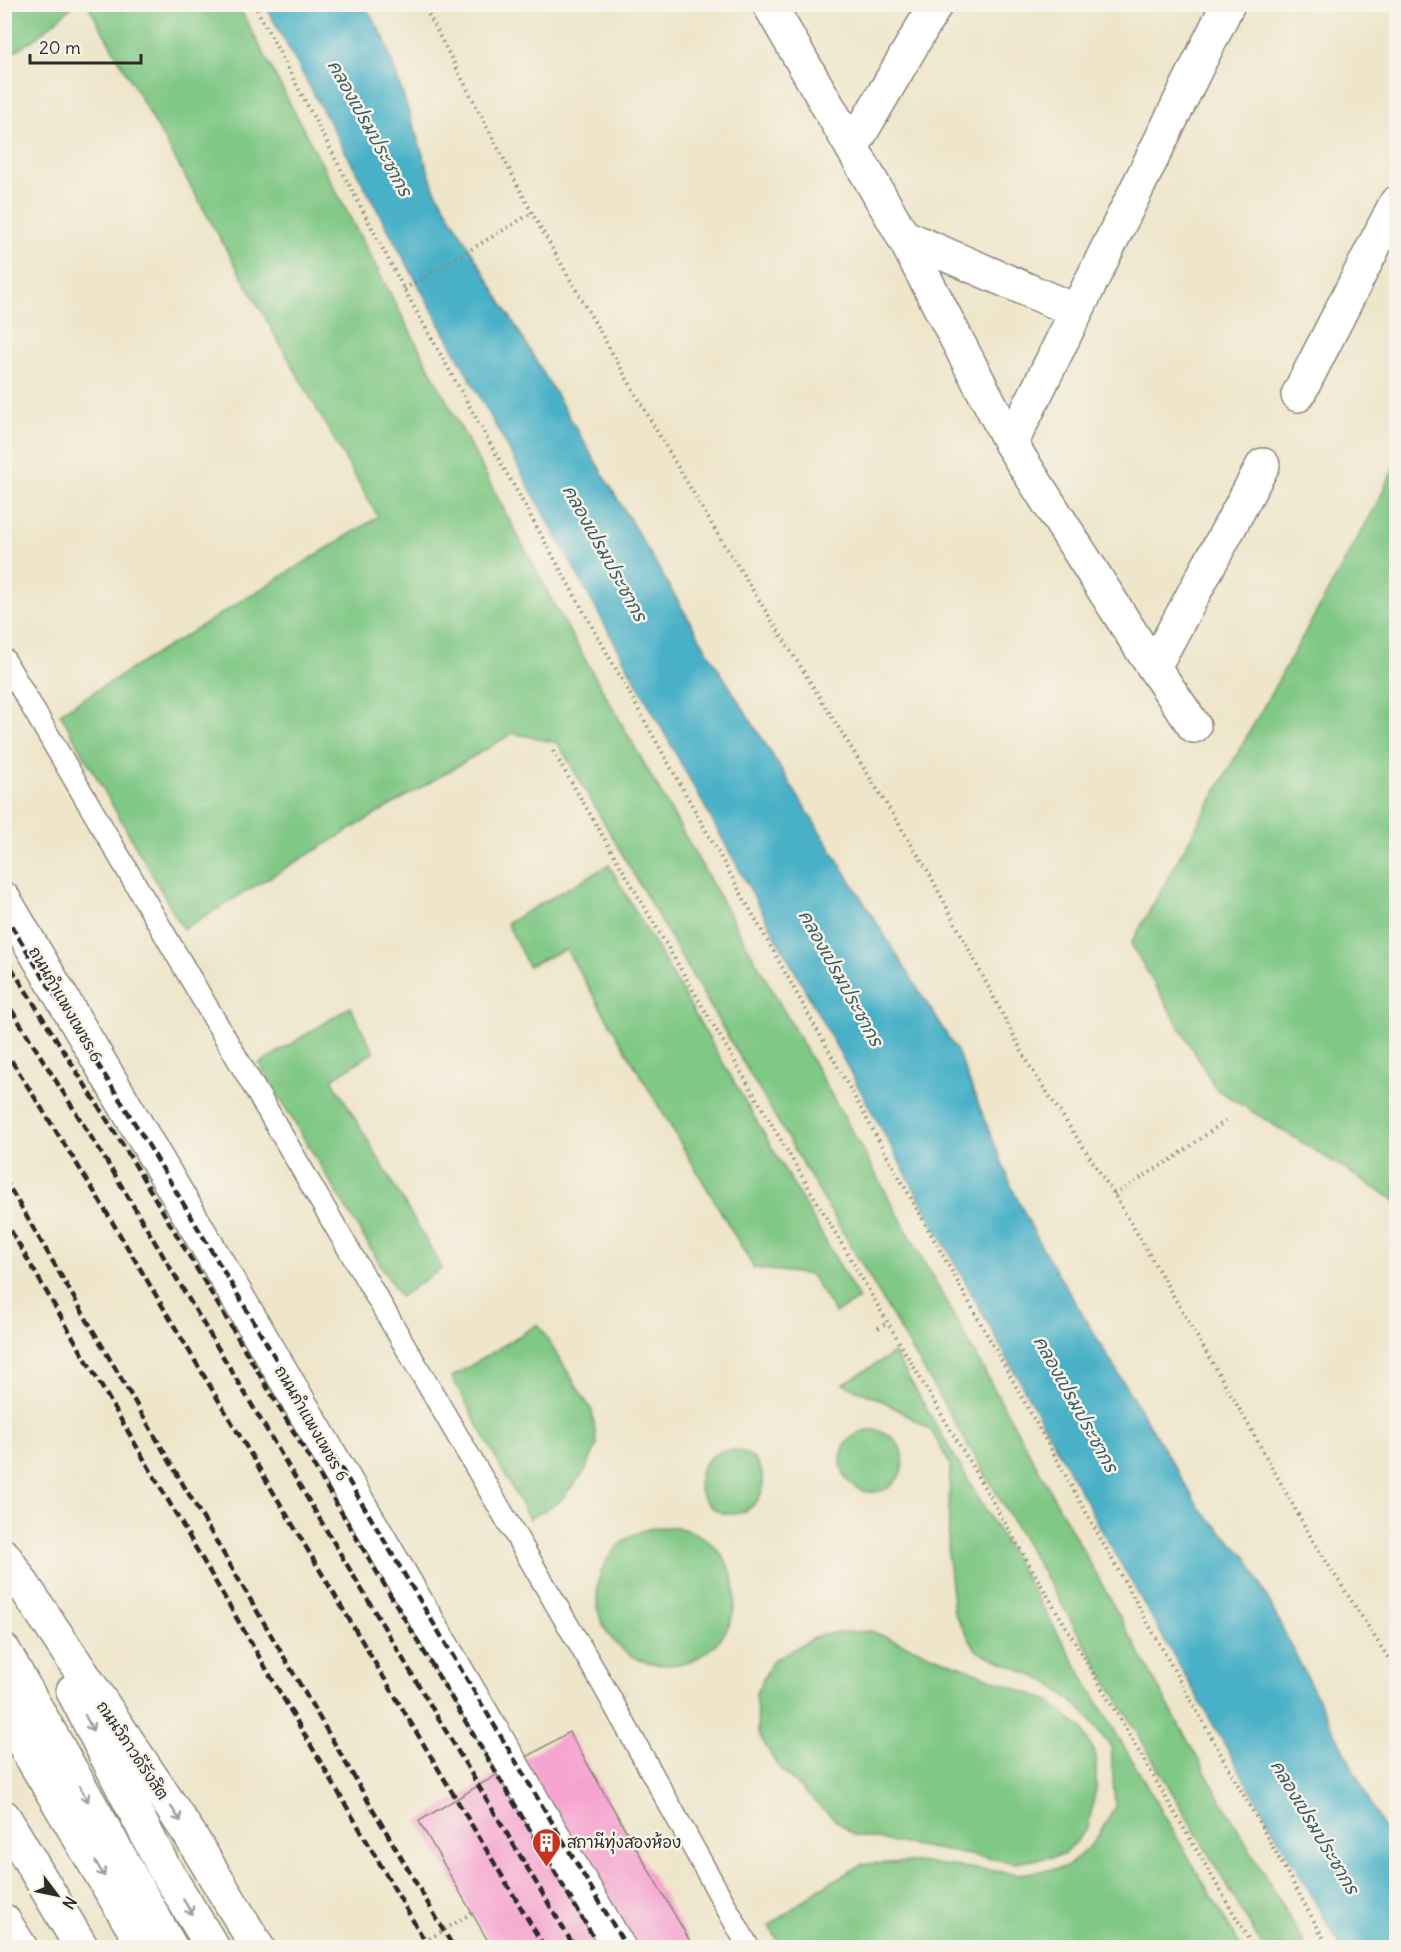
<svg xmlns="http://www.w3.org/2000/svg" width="1401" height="1952" font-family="Delius,'Playpen Sans Thai',sans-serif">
<rect width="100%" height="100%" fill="#f7f3e8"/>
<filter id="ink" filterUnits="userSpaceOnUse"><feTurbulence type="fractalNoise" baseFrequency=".0167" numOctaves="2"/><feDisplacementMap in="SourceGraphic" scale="12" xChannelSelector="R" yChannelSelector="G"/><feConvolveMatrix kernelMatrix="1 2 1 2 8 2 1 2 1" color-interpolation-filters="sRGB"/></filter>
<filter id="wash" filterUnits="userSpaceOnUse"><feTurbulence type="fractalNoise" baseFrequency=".008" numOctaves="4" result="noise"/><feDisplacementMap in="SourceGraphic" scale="24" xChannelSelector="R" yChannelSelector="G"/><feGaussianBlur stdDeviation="1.35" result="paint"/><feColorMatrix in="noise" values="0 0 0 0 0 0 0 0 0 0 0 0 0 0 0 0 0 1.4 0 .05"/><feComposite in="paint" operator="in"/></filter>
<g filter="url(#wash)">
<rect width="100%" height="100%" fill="#eee5ca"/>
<g fill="#80c885" stroke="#567a58" stroke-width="1.5">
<path d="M5,4H74V5L37,37L5,58Z"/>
<path d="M88,5H238L550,597L862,1149L1204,1770L1306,1947H1263L717,1018L558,743L513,733L183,929L60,713L378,517Z"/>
<path d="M1396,463V1201L1216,1089L1131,944L1379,500Z"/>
<path d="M609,865L859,1299L835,1313L811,1275L754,1268L566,949L528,966L507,923Z"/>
<path d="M350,1007L374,1052L332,1079L442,1268L400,1297L259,1064Z"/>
<path d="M538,1324L592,1411L597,1444L585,1471L559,1502L529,1519L452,1377Z"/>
<path d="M894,1353L1241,1947H781L769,1926L819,1889L862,1864L916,1862L1020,1874L1067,1867L1095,1841L1115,1807L1111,1747L1084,1712L1050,1683L977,1651L954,1613L948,1558L950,1465L931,1430L885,1402L843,1384Z"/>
<circle cx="872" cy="1461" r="31"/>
<circle cx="731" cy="1482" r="32"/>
<circle cx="666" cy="1596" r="69"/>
<path d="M870,1631L1049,1701L1083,1730L1096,1757V1788L1088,1828L1063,1855L1015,1863L854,1835L819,1806L777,1765L758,1733L756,1693L773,1660L822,1634Z"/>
</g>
<path fill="#49b1c7" stroke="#3a6e79" stroke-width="1.5" d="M265,5H365L384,38L434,188L711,657L958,1053L1013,1190L1041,1246L1200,1509L1247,1558L1396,1854V1947H1341L1102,1531Z"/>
<g id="blocks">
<path fill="#f5a4d0" d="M569,1732L694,1948H492L419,1821Z"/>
</g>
</g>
<g filter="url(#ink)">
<use href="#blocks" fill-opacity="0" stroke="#8c887a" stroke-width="1.5"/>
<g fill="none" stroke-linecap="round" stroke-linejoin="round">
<defs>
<path id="service" d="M4,659L603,1685L749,1948"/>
<g id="minor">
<path d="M769,4L903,236L1011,444L1142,650L1194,726"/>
<path d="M853,146L936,4"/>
<path d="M903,236L1076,311"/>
<path d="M1298,395L1396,203"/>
<path d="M1011,444L1228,4"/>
<path d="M1154,667L1263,465"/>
</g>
<path id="tertiary" d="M4,899L619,1948"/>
<g id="secondary">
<path d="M4,1556L190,1835L258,1948"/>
<path d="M73,1691L163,1866L213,1948"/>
</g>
<g id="trunk">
<path d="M4,1651L171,1948"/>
<path d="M4,1921L21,1948"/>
</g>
<g id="motorway">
<path d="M4,1711L145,1948"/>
<path d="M4,1817L82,1948"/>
</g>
</defs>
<use href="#service" stroke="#8c887a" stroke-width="24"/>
<use href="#minor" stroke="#8c887a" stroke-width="36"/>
<use href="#tertiary" stroke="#8c887a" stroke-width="36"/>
<use href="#secondary" stroke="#8c887a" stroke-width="36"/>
<use href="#trunk" stroke="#8c887a" stroke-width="36"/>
<use href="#motorway" stroke="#8c887a" stroke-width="36"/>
<g stroke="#8c887a" stroke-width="4" stroke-dasharray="1.5 4.5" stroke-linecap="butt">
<path d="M254,4L404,289L1329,1948"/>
<path d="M423,4L532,213L658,433L714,528L928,871L1029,1065L1114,1194L1244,1417L1313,1541L1396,1670"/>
<path d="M404,289L532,213"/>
<path d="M553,751L1254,1948"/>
<path d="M1114,1194L1174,1158L1225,1121"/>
<path d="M878,1328L888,1322"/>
</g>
<use href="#service" stroke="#fff" stroke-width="21"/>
<use href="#minor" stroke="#fff" stroke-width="33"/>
<use href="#tertiary" stroke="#fff" stroke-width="33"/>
<use href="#secondary" stroke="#fff" stroke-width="33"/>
<use href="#trunk" stroke="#fff" stroke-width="33"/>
<use href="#motorway" stroke="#fff" stroke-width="33"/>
<g stroke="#2b2b2b" stroke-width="4.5" stroke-dasharray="9 4.5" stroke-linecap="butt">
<path d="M4,914L152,1151L627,1948"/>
<path d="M4,956L134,1163L600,1948"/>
<path d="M4,998L115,1175L575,1948"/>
<path d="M4,1049L92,1188L545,1948"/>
<path d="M4,1178L454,1948"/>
<path d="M4,1219L429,1948"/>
</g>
<path stroke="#8c887a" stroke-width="4" stroke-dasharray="1.5 4.5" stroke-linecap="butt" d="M414,1948L472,1913"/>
</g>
<defs><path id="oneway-shaft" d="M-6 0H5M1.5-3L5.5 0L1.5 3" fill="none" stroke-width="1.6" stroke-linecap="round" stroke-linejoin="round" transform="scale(1.5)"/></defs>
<g stroke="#a0a0a0">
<use href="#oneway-shaft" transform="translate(89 1723) rotate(63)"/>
<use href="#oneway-shaft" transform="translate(84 1794) rotate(61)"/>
<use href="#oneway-shaft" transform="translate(176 1814) rotate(56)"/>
<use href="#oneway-shaft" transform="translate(100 1869) rotate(59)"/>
<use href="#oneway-shaft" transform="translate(188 1907) rotate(58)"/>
</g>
</g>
<defs>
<symbol id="building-pin" viewBox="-11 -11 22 30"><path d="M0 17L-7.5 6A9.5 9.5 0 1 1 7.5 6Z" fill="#c8321e" stroke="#f7f3e8"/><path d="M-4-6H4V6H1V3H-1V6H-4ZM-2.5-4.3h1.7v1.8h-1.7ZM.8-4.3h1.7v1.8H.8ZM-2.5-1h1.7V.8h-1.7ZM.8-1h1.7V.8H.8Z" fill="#fff"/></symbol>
</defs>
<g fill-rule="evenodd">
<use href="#building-pin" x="530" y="1826" width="33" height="45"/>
</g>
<g text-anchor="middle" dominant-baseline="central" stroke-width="5" stroke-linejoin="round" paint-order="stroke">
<g font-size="16" fill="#2b2b2b" stroke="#f7f3e8">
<text transform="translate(66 1004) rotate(60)">ถนนกำแพงเพชร 6</text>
<text transform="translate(312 1423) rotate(60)">ถนนกำแพงเพชร 6</text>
<text transform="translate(133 1750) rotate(56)">ถนนวิภาวดีรังสิต</text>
</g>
<g font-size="16" fill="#2b2b2b" stroke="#f7f3e8" text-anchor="start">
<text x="567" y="1842">สถานีทุ่งสองห้อง</text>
</g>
<g font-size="18" font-style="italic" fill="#365a62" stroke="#f7f3e8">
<text transform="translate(370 128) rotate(61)">คลองเปรมประชากร</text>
<text transform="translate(605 553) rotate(61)">คลองเปรมประชากร</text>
<text transform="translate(841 978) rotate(61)">คลองเปรมประชากร</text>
<text transform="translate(1076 1404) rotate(61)">คลองเปรมประชากร</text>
<text transform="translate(1315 1827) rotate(59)">คลองเปรมประชากร</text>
</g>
</g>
<rect width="1401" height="1952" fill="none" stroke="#f7f3e8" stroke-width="24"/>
<g transform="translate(57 1895) rotate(122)" stroke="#f7f3e8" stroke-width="4.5" paint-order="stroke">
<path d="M0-4.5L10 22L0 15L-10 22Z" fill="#2b2b2b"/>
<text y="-9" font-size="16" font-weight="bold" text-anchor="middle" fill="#2b2b2b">N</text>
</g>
<path d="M30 54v9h111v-9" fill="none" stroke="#2b2b2b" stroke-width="3"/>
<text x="39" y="54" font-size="18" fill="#2b2b2b" stroke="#f7f3e8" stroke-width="4.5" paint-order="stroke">20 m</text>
</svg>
